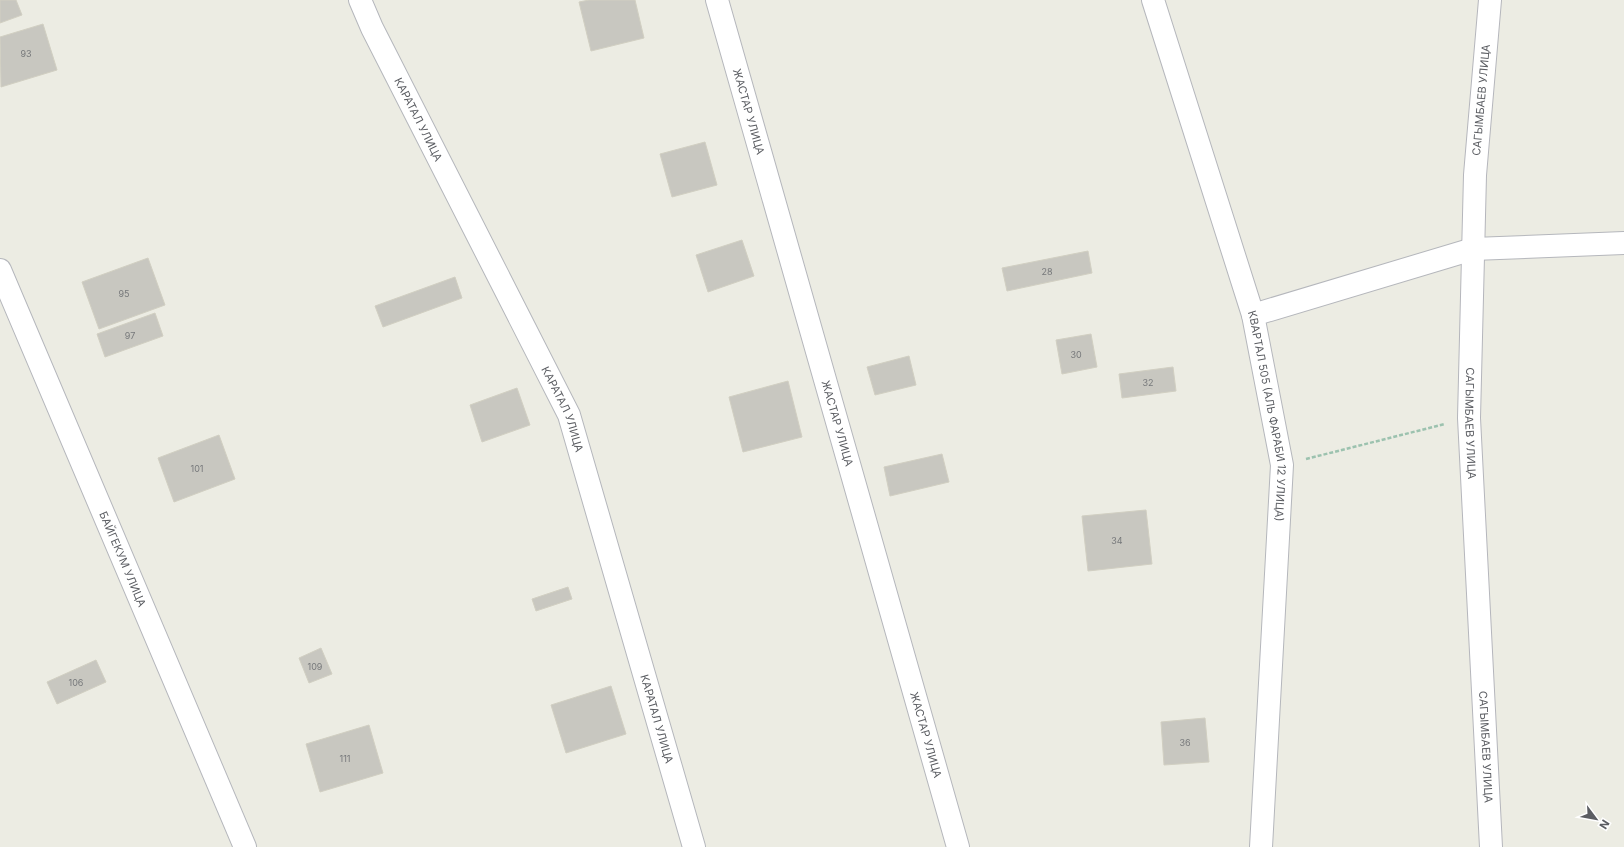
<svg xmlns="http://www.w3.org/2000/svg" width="1624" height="847" font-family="Inter,sans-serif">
<rect width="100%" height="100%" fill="#ecece3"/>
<g fill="#c8c7c0" stroke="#d1cfc2">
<path d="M0,0H16L22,15L0,23Z"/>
<path d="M589,0H635L644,38L591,51L579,2Z"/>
<path d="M43,24L57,70L1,87L0,37Z"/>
<path d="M705,142L717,185L672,197L660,154Z"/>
<path d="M742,240L754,276L708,292L696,255Z"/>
<path d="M1088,251L1092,273L1007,291L1002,268Z"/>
<path d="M148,258L165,305L99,329L82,282Z"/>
<path d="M455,277L462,298L383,327L375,306Z"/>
<path d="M155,313L163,336L105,357L97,334Z"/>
<path d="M1091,334L1097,367L1062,374L1056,340Z"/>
<path d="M909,356L916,385L875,395L867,367Z"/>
<path d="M1173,367L1176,391L1122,398L1119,374Z"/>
<path d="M788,381L802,437L743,452L729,397Z"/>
<path d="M517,388L530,425L482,442L470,405Z"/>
<path d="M219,435L235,479L174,502L158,458Z"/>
<path d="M942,454L949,482L890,496L884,467Z"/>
<path d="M1146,510L1152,564L1088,571L1082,516Z"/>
<path d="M568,587L572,599L536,611L532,599Z"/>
<path d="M321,648L332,674L309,683L299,658Z"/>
<path d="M96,660L106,682L57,704L47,682Z"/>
<path d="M611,686L626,734L566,753L551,705Z"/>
<path d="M1205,718L1209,762L1164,765L1161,722Z"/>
<path d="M369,725L383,773L320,792L306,744Z"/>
</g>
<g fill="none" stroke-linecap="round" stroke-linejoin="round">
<defs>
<g id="street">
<path id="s1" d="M360,0L372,28L569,415L694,847"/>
<path id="s2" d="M717,0L958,847"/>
<path id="s3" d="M1153,0L1253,315L1282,465L1261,847"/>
<path id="s4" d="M0,270L245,847"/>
<path d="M1253,315L1473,249L1624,243"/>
</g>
<g id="secondary">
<path id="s5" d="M1490,0L1475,175L1469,418L1491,847"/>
</g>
</defs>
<use href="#street" stroke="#b5b7bc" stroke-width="24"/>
<use href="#secondary" stroke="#b5b6bc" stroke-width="24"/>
<path stroke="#9cc2af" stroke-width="2.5" stroke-dasharray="4 2" stroke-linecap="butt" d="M1306,459L1445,424"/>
<use href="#street" stroke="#fff" stroke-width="22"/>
<use href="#secondary" stroke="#fff" stroke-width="22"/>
</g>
<g text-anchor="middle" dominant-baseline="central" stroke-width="3" stroke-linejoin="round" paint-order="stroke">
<g font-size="9" fill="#76787a">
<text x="26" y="53">93</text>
<text x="1047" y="271">28</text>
<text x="124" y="293">95</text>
<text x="130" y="335">97</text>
<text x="1076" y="354">30</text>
<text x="1148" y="382">32</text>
<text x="197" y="468">101</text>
<text x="1117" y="540">34</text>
<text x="315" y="666">109</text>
<text x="76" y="682">106</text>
<text x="1185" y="742">36</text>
<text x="345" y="758">111</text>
</g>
<g font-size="11" fill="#5b5d62" stroke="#fff">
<text transform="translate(1481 100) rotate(-85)">САГЫМБАЕВ УЛИЦА</text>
<text stroke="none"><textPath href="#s2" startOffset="116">ЖАСТАР УЛИЦА</textPath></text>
<text stroke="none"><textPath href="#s1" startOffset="133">КАРАТАЛ УЛИЦА</textPath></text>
<text stroke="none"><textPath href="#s1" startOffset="457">КАРАТАЛ УЛИЦА</textPath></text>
<text stroke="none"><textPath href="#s3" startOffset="433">КВАРТАЛ 505 (АЛЬ ФАРАБИ 12 УЛИЦА)</textPath></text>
<text stroke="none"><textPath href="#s5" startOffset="424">САГЫМБАЕВ УЛИЦА</textPath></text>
<text stroke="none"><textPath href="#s2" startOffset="440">ЖАСТАР УЛИЦА</textPath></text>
<text stroke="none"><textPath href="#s4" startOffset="314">БАЙГЕКУМ УЛИЦА</textPath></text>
<text stroke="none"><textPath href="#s1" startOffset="781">КАРАТАЛ УЛИЦА</textPath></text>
<text stroke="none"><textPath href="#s2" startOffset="764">ЖАСТАР УЛИЦА</textPath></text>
<text stroke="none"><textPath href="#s5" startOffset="748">САГЫМБАЕВ УЛИЦА</textPath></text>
</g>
</g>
<g transform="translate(1596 819) rotate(122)" stroke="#ffffff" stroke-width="3" paint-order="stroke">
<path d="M0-3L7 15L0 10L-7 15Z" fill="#5b5d62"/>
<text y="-6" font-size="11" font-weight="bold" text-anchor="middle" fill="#5b5d62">N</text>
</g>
</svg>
